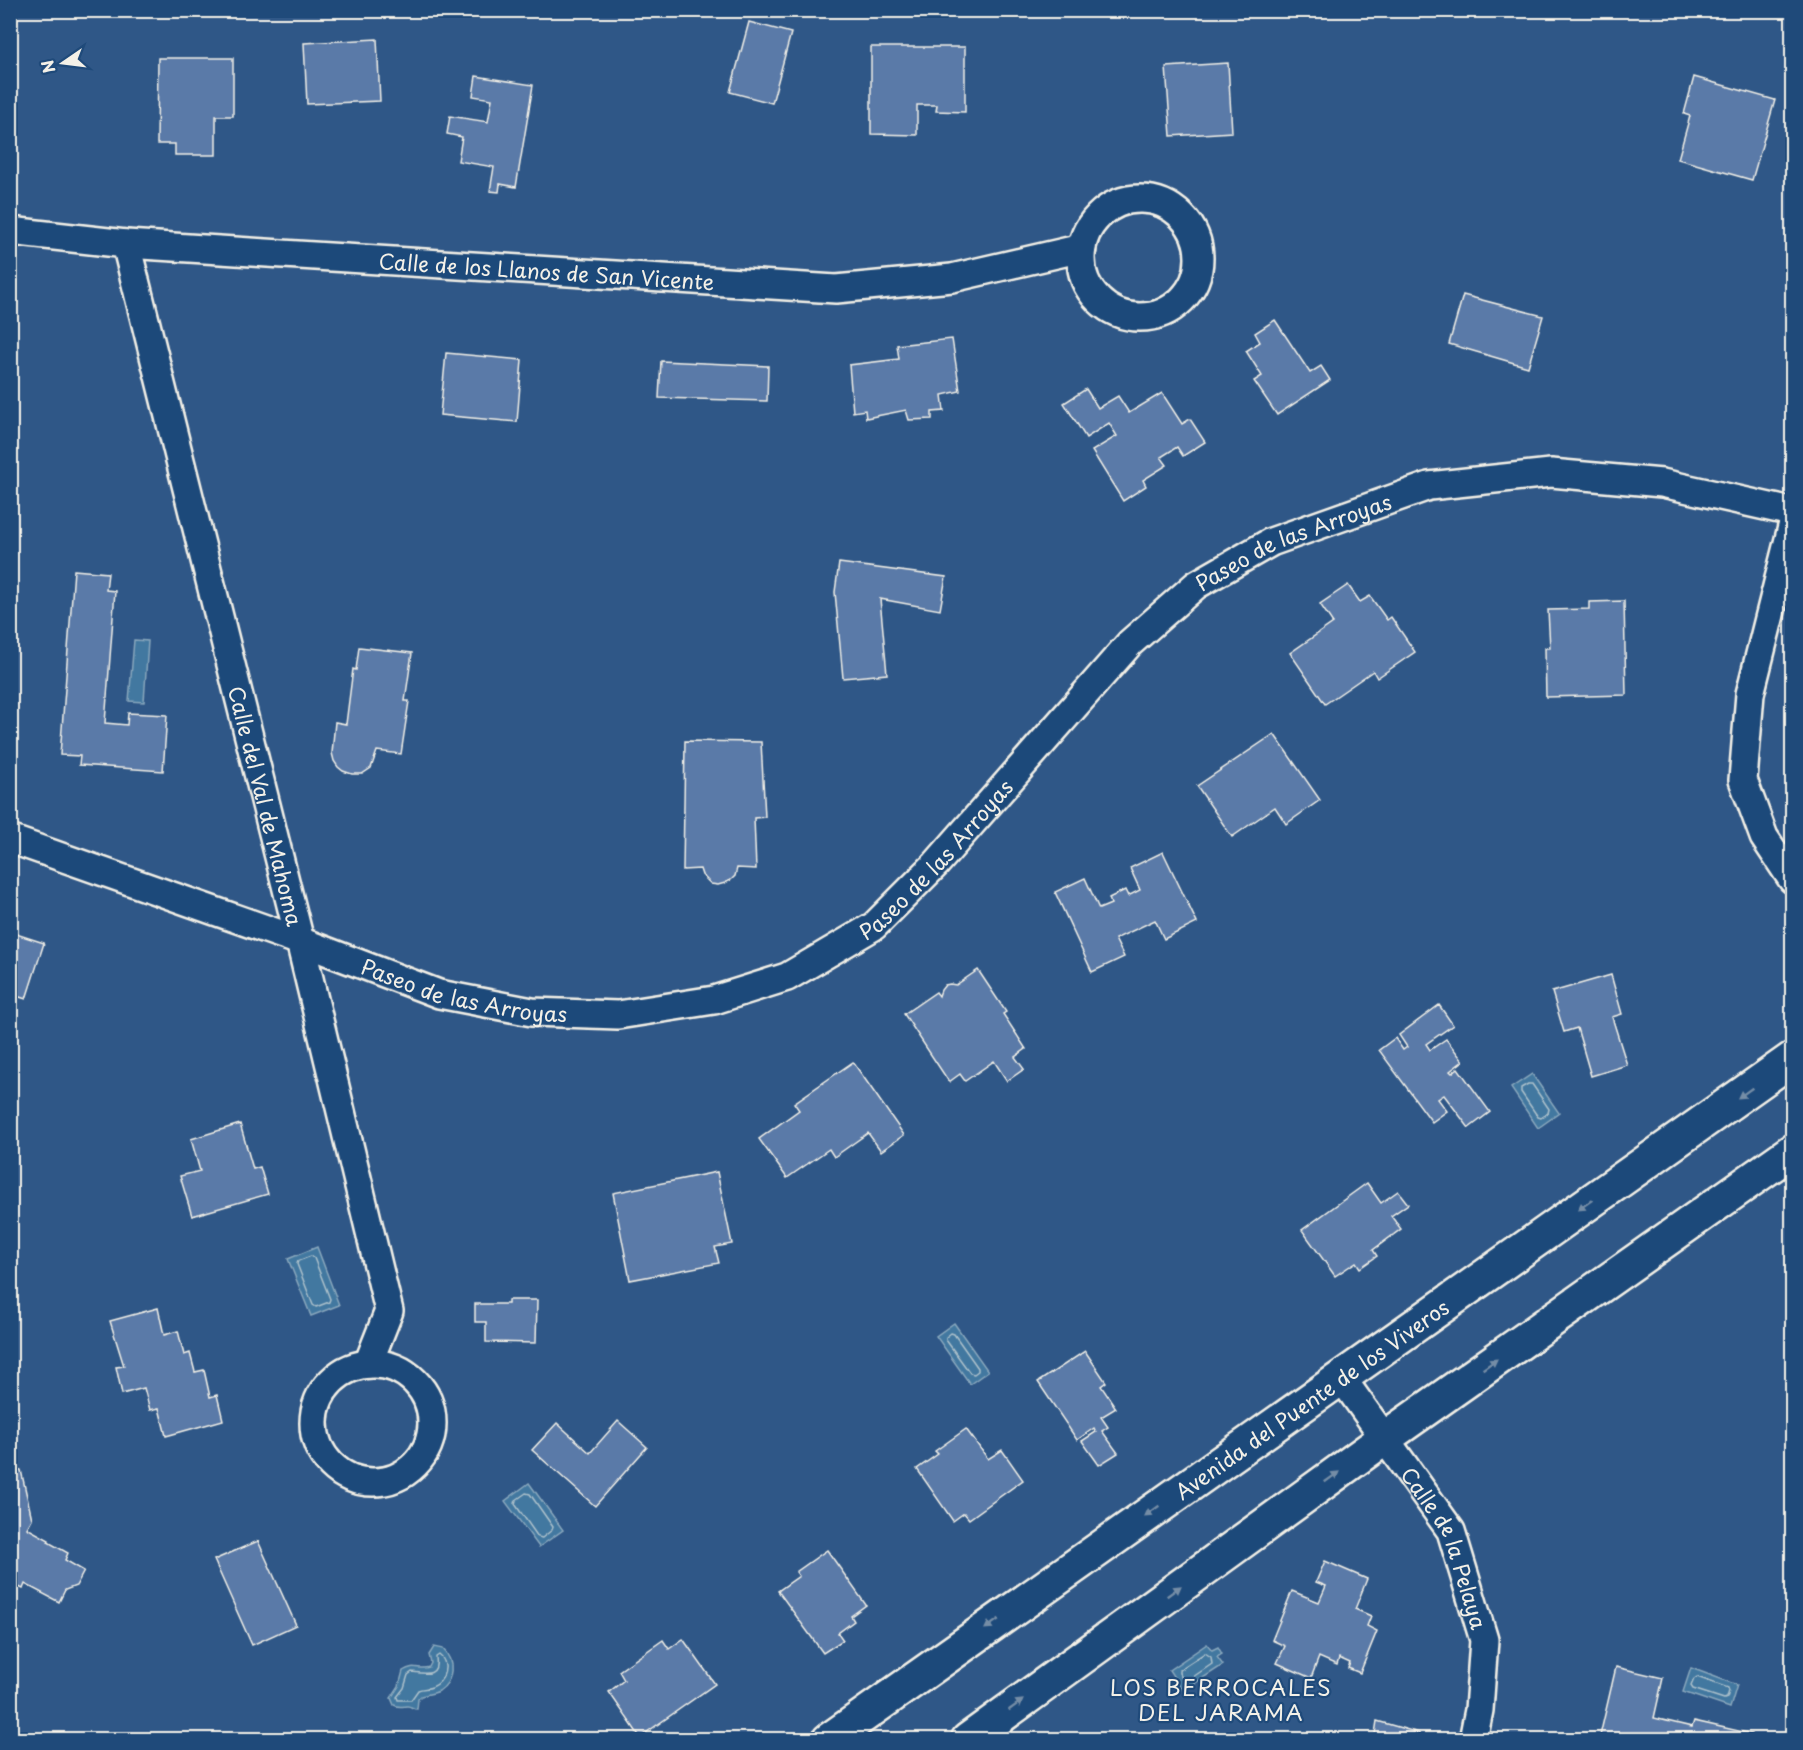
<svg xmlns="http://www.w3.org/2000/svg" width="1803" height="1750" font-family="'Playpen Sans',sans-serif">
<rect width="100%" height="100%" fill="#2f5787"/>
<filter id="ink" filterUnits="userSpaceOnUse"><feTurbulence type="fractalNoise" baseFrequency=".0167" numOctaves="2"/><feDisplacementMap in="SourceGraphic" scale="12" xChannelSelector="R" yChannelSelector="G"/><feConvolveMatrix kernelMatrix="1 2 1 2 8 2 1 2 1" color-interpolation-filters="sRGB"/></filter>
<g filter="url(#ink)">
<g fill="#4378a0" stroke="#8aa8bd" stroke-width="1.5">
<path d="M134,640L148,641L144,702L129,701Z"/>
<path d="M1532,1074L1559,1113L1538,1128L1511,1088Z"/>
<path d="M317,1247L339,1305L311,1316L288,1259Z"/>
<path d="M954,1323L988,1371L970,1384L936,1336Z"/>
<path d="M529,1483L563,1530L539,1547L505,1501Z"/>
<path d="M1207,1644L1212,1650L1218,1647L1222,1654L1217,1657L1223,1665L1183,1691L1169,1670Z"/>
<path d="M434,1647L443,1649C455,1661 454,1681 439,1691C433,1694 427,1694 421,1696L418,1699L417,1709C412,1709 412,1706 407,1706C401,1706 400,1708 394,1705L391,1698L399,1686L403,1671C415,1663 419,1671 429,1667L431,1663L429,1655Z"/>
<path d="M1691,1668L1737,1685L1730,1708L1683,1692Z"/>
</g>
<g fill="none" stroke-linecap="round" stroke-linejoin="round">
<g stroke="#adc1cb" stroke-width="1.5">
<path d="M1528,1084H1532L1549,1109L1548,1113L1541,1118L1538,1117L1521,1092V1088Z"/>
<path d="M311,1256L314,1258L330,1299L329,1302L316,1307L313,1305L297,1264L298,1261Z"/>
<path d="M951,1333L954,1334L978,1368V1371L974,1374L970,1373L946,1340V1337Z"/>
<path d="M526,1493L530,1494L553,1527L552,1530L542,1538L538,1537L515,1504L516,1500Z"/>
<path d="M1205,1653L1211,1657L1212,1664L1187,1681H1184L1179,1673V1670Z"/>
<path d="M439,1655C450,1663 445,1682 432,1687C428,1689 423,1688 418,1690L411,1700H398L397,1697L404,1688L408,1675L412,1672C426,1674 439,1677 436,1657Z"/>
<path d="M1697,1677L1728,1688L1729,1691L1727,1698L1724,1699L1693,1689L1691,1686L1694,1679Z"/>
</g>
</g>
<g fill="#5a7aa8" stroke="#f4f1e8" stroke-width="1.5">
<path d="M749,22L791,33L772,103L730,92Z"/>
<path d="M377,39L380,101L307,104L304,43Z"/>
<path d="M871,47H965V112L936,111L937,105H917V135L871,134Z"/>
<path d="M158,58H233V116H216V155H175V144H157Z"/>
<path d="M1228,63L1232,132L1171,136L1166,67Z"/>
<path d="M476,76L533,85L516,187L500,184L499,192L490,191L494,167L458,161L462,137L447,134L450,116L488,122L492,99L473,96Z"/>
<path d="M1694,77L1775,100L1752,180L1678,159L1690,116L1684,114Z"/>
<path d="M1463,295L1543,316L1528,367L1449,344Z"/>
<path d="M1275,320L1310,373L1321,366L1330,380L1277,415L1254,381L1262,376L1246,351L1260,342L1255,333Z"/>
<path d="M952,339L960,391L942,395L944,411L932,412V419L909,420L906,410L866,418L865,410L853,412L849,365L899,359L897,345Z"/>
<path d="M446,353L522,360L517,422L440,415Z"/>
<path d="M661,361L768,366L767,401L659,398Z"/>
<path d="M1086,389L1098,408L1118,396L1129,413L1162,393L1182,424L1190,419L1205,442L1183,456L1177,447L1161,457L1167,465L1143,480L1146,486L1123,501L1092,451L1117,436L1109,423L1086,438L1064,403Z"/>
<path d="M839,563L946,577L940,610L880,599L887,674L843,678L835,592Z"/>
<path d="M74,570L108,573L106,590L115,591L105,723L127,725L128,713L167,715L163,771L79,765L80,756L60,755Z"/>
<path d="M1348,585L1360,602L1370,596L1387,620L1391,617L1415,652L1377,678L1373,671L1325,704L1290,653L1333,623L1320,604Z"/>
<path d="M1624,601L1626,695L1546,697L1545,648H1550L1548,610L1589,609V602Z"/>
<path d="M359,647L412,653L405,701H409L401,754L377,751L371,768L362,774H352L343,771L338,767L334,761L332,753L335,722L346,724L353,669L356,670Z"/>
<path d="M1274,734L1320,800L1286,824L1275,807L1232,837L1197,786Z"/>
<path d="M685,741L761,742L765,817L754,818L756,869L737,868L735,876L731,880L725,883L718,885L711,884L702,875L700,869L683,870Z"/>
<path d="M1163,852L1197,923L1164,939L1155,920L1115,939L1124,957L1092,972L1055,892L1085,878L1099,909L1111,904L1109,898L1125,890L1128,896L1140,890L1130,868Z"/>
<path d="M10,932L44,943L26,999L10,994Z"/>
<path d="M978,970L1006,1012L1003,1014L1026,1049L1015,1057L1024,1069L1007,1081L994,1061L965,1081L960,1074L949,1082L904,1014L936,992L939,996L941,990L945,985L950,984L956,985Z"/>
<path d="M1611,975L1622,1014L1612,1017L1627,1065L1591,1076L1577,1028L1564,1032L1552,992Z"/>
<path d="M1439,1005L1453,1025L1426,1044L1430,1050L1446,1039L1463,1061L1450,1071L1452,1073L1458,1068L1490,1112L1469,1128L1444,1095L1438,1099L1447,1111L1432,1122L1379,1050L1395,1038L1403,1050L1407,1047L1399,1035Z"/>
<path d="M853,1062L904,1135L881,1151L868,1133L834,1157L829,1149L787,1178L759,1139L799,1110L794,1103Z"/>
<path d="M240,1124L253,1169L260,1167L268,1194L192,1216L180,1176L200,1171L191,1139Z"/>
<path d="M717,1172L732,1244L715,1247L719,1263L630,1280L613,1193Z"/>
<path d="M1367,1183L1381,1203L1398,1191L1408,1204L1391,1216L1401,1229L1373,1250L1377,1256L1360,1268L1356,1262L1335,1276L1302,1230Z"/>
<path d="M508,1300H537L536,1343L486,1342V1322H475V1304H508Z"/>
<path d="M158,1308L164,1335L178,1331L184,1355L190,1353L195,1372L204,1370L210,1397L217,1395L223,1420L166,1436L159,1408L150,1410L144,1388L122,1394L116,1367L124,1366L110,1321Z"/>
<path d="M1085,1351L1106,1382L1101,1386L1116,1408L1101,1417L1108,1427L1102,1431L1118,1453L1099,1465L1082,1441L1096,1432L1094,1428L1077,1440L1038,1382Z"/>
<path d="M618,1421L647,1447L595,1506L532,1450L557,1423L590,1453Z"/>
<path d="M966,1429L988,1459L1002,1450L1023,1480L969,1519L964,1513L953,1521L917,1469L938,1454L935,1451Z"/>
<path d="M10,1467L21,1470L32,1519L27,1528L49,1540L48,1542L68,1553L65,1560L84,1571L76,1586L65,1590L59,1602L25,1584L23,1589L10,1583Z"/>
<path d="M258,1541L296,1625L252,1645L214,1560Z"/>
<path d="M827,1550L866,1605L851,1616L854,1621L838,1633L843,1640L823,1653L778,1591L799,1576L796,1572Z"/>
<path d="M1325,1561L1367,1579L1355,1609L1371,1616L1367,1626L1377,1631L1360,1673L1348,1668L1350,1663L1339,1658L1337,1665L1319,1657L1311,1678L1277,1663L1285,1646L1272,1640L1292,1591L1319,1602L1326,1586L1316,1582Z"/>
<path d="M683,1639L715,1684L640,1737L609,1692L624,1680L619,1671L663,1640L669,1649Z"/>
<path d="M1616,1667L1663,1678L1654,1718L1692,1727L1694,1721L1752,1734L1751,1740H1599Z"/>
<path d="M1377,1721L1419,1733L1418,1740H1374Z"/>
</g>
<g fill="none" stroke-linecap="round" stroke-linejoin="round">
<defs>
<g id="street">
<circle cx="1140" cy="258" r="59"/>
<path id="s1" d="M10,231L126,244L836,289L952,278L1082,248"/>
<path id="s2" d="M126,244L300,941L389,1311L368,1364"/>
<path d="M1792,527L1750,694L1743,780L1764,837L1792,879"/>
<path id="s3" d="M10,839L300,941L439,994L532,1012L618,1015L714,1000L787,977L874,926L936,864L1130,643L1196,585L1271,542L1429,486L1551,473L1662,483L1792,512"/>
<circle cx="373" cy="1423" r="59"/>
<path id="s4" d="M1341,1377L1451,1531L1484,1640L1479,1710L1473,1740"/>
</g>
<g id="secondary">
<path id="s5" d="M829,1740L1792,1059"/>
<path d="M968,1740L1385,1438L1792,1151"/>
</g>
</defs>
<use href="#street" stroke="#f4f1e8" stroke-width="32"/>
<use href="#secondary" stroke="#f4f1e8" stroke-width="38"/>
<use href="#street" stroke="#1f4a7a" stroke-width="27"/>
<use href="#secondary" stroke="#1f4a7a" stroke-width="33"/>
</g>
<defs><path id="oneway-solid" d="M-6-.8H1V-3.2L6.5 0L1 3.2V.8H-6Z" transform="scale(1.5)"/></defs>
<g fill="#748da6">
<use href="#oneway-solid" transform="translate(1745 1093) rotate(145)"/>
<use href="#oneway-solid" transform="translate(1585 1205) rotate(145)"/>
<use href="#oneway-solid" transform="translate(1490 1364) rotate(-35)"/>
<use href="#oneway-solid" transform="translate(1332 1477) rotate(-36)"/>
<use href="#oneway-solid" transform="translate(1152 1511) rotate(145)"/>
<use href="#oneway-solid" transform="translate(1174 1591) rotate(-36)"/>
<use href="#oneway-solid" transform="translate(992 1624) rotate(145)"/>
<use href="#oneway-solid" transform="translate(1016 1705) rotate(-36)"/>
</g>
</g>
<g text-anchor="middle" dominant-baseline="central" stroke-width="4.5" stroke-linejoin="round" paint-order="stroke">
<g font-size="21" fill="#f4f1e8" stroke="#1f4a7a">
<text stroke="none"><textPath href="#s1" startOffset="538">Calle de los Llanos de San Vicente</textPath></text>
<text stroke="none"><textPath href="#s3" startOffset="1488">Paseo de las Arroyas</textPath></text>
<text stroke="none"><textPath href="#s2" startOffset="579">Calle del Val de Mahoma</textPath></text>
<text stroke="none"><textPath href="#s3" startOffset="1002">Paseo de las Arroyas</textPath></text>
<text stroke="none"><textPath href="#s3" startOffset="480">Paseo de las Arroyas</textPath></text>
<text stroke="none"><textPath href="#s5" startOffset="591">Avenida del Puente de los Viveros</textPath></text>
<text stroke="none"><textPath href="#s4" startOffset="202">Calle de la Pelaya</textPath></text>
</g>
<g font-size="22" letter-spacing="1.5" fill="#f4f1e8" stroke="#1f4a7a">
<text x="1221" y="1686">LOS BERROCALES<tspan x="1221" dy="25">DEL JARAMA</tspan></text>
</g>
</g>
<rect width="1803" height="1750" fill="none" stroke="#1f4a7a" stroke-width="36"/>
<rect x="18" y="18" width="1767" height="1714" fill="none" stroke="#f4f1e8" stroke-width="2" filter="url(#ink)"/>
<g transform="translate(63 63) rotate(256)" stroke="#1f4a7a" stroke-width="4.5" paint-order="stroke">
<path d="M0-4.5L10 22L0 15L-10 22Z" fill="#f4f1e8"/>
<text y="-9" font-size="16" font-weight="bold" text-anchor="middle" fill="#f4f1e8">N</text>
</g>
</svg>
